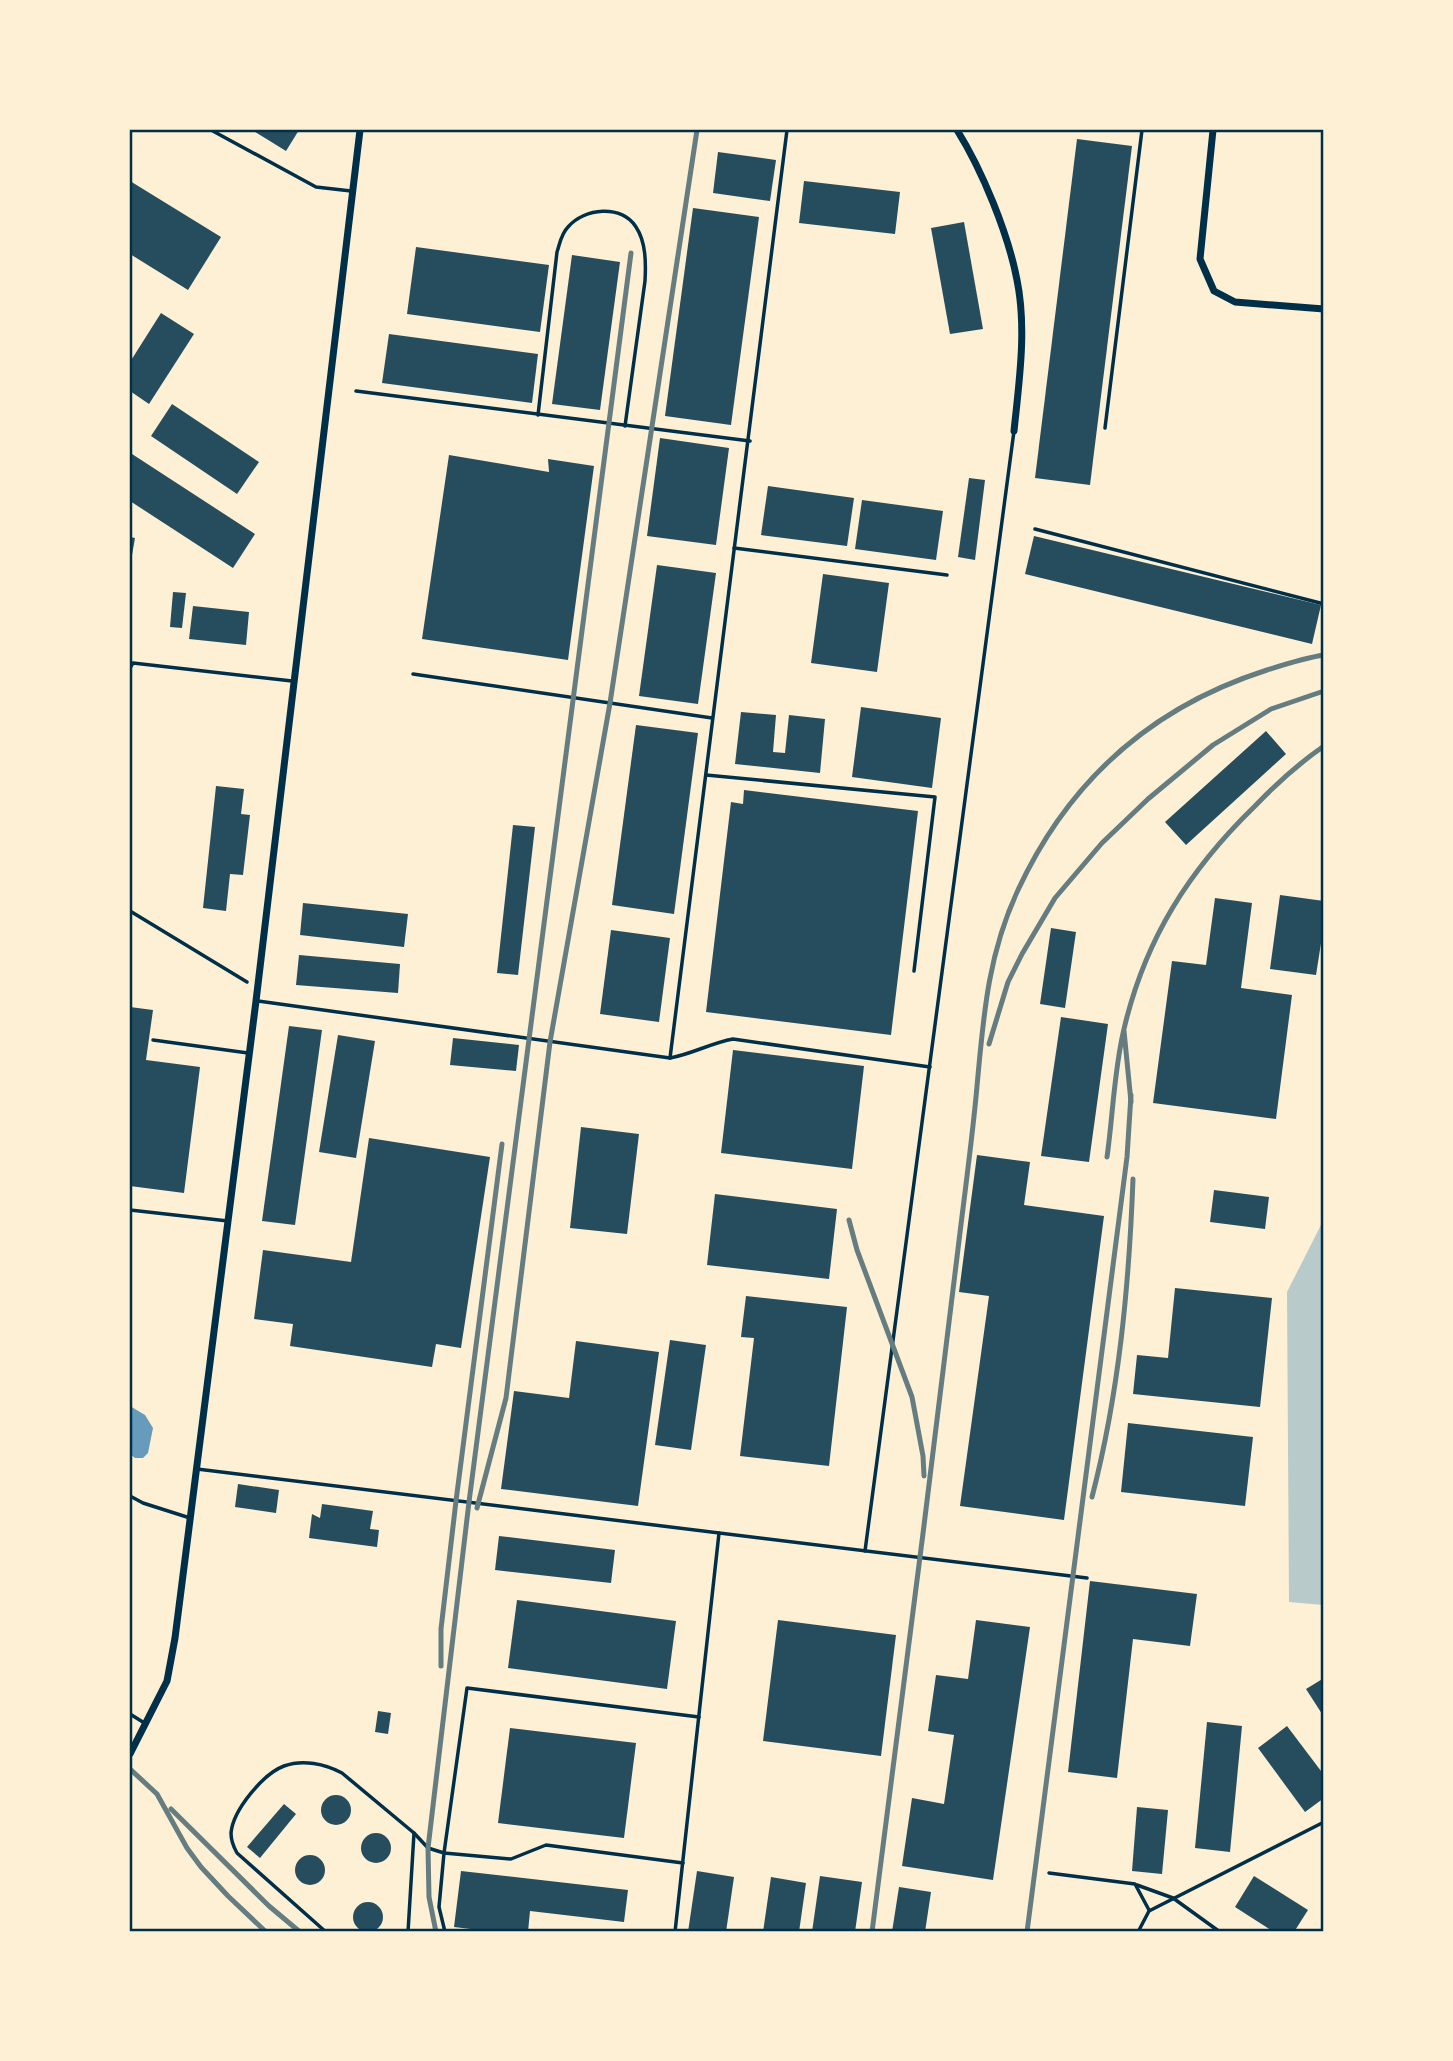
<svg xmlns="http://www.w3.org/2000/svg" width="1453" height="2061" font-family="'Roboto Condensed',sans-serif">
<rect width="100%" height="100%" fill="#fdf0d5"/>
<path fill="#b9caca" d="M1323,1221V1605L1289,1602L1287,1292Z"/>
<path fill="#669bbc" d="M130,1406L145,1415L153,1428L148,1453L143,1458H135L130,1454Z"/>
<g fill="#264d5e">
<path d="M252,130H299L286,151Z"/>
<path d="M1077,139L1132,146L1090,485L1035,478Z"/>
<path d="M718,152L776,160L770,201L713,193Z"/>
<path d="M130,181L221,237L188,290L130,254Z"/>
<path d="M804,181L900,192L895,234L799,223Z"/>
<path d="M693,208L759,217L731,425L665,416Z"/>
<path d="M964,222L983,329L950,334L931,228Z"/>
<path d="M416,247L549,265L540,332L407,314Z"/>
<path d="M572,255L620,262L600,410L552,404Z"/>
<path d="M161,313L194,334L149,404L130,391V362Z"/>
<path d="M389,334L538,354L532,403L382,383Z"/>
<path d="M172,404L259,462L237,494L151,436Z"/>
<path d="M660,438L729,448L716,545L647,536Z"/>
<path d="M132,454L255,534L233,568L130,501V458Z"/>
<path d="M449,455L549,472L548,459L594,466L568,660L422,639Z"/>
<path d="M969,478L985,480L975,560L958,557Z"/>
<path d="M768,486L854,498L847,546L761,535Z"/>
<path d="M862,500L943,511L936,560L855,549Z"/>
<path d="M1034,536L1321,605L1312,644L1025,574Z"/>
<path d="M130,537L135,538L131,561H130Z"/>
<path d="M657,565L716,573L698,704L639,696Z"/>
<path d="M823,574L889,583L877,672L811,663Z"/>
<path d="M173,592L186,593L182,628L170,627Z"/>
<path d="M193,606L249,612L246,645L189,639Z"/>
<path d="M861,707L941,718L932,788L852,777Z"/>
<path d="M741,712L776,715L773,752L785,753L789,715L825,719L820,773L735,764Z"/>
<path d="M636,725L698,733L674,914L612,905Z"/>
<path d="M1266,731L1286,754L1186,845L1165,822Z"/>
<path d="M216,786L244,789L241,814L250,815L243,875L230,874L226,911L203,908Z"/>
<path d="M744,790L918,811L891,1035L706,1012L731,802L743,804Z"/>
<path d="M513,825L535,827L518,975L497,973Z"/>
<path d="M1280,895L1324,901V924L1316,975L1270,969Z"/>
<path d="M1215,898L1252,903L1241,988L1292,995L1276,1119L1153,1103L1172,961L1206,965Z"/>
<path d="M303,903L408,914L404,947L300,935Z"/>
<path d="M1051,928L1076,932L1065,1008L1040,1004Z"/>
<path d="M611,930L670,938L659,1022L600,1014Z"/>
<path d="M299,955L400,964L398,993L296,985Z"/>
<path d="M130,1007L153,1010L146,1060L200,1067L184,1193L130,1186Z"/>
<path d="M1061,1017L1108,1024L1089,1162L1041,1156Z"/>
<path d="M289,1026L322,1030L295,1225L262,1221Z"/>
<path d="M338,1035L375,1041L356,1158L319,1152Z"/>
<path d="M453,1038L519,1045L516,1071L450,1065Z"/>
<path d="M733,1050L864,1066L852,1169L721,1153Z"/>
<path d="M581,1127L639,1134L627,1234L570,1228Z"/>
<path d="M369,1138L490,1157L461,1348L436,1344L432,1367L290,1346L293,1324L254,1319L263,1250L351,1262Z"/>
<path d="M977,1155L1030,1162L1024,1205L1104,1216L1064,1520L960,1506L989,1296L959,1292Z"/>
<path d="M1214,1190L1269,1197L1265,1229L1210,1222Z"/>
<path d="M715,1194L837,1209L829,1279L707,1265Z"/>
<path d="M1175,1288L1272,1298L1260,1407L1133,1394L1137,1355L1168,1358Z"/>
<path d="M746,1296L847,1307L829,1466L740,1456L754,1338L741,1337Z"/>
<path d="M670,1340L706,1345L691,1450L655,1445Z"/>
<path d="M576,1341L659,1352L638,1506L501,1489L514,1391L569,1398Z"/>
<path d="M1128,1423L1253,1437L1245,1506L1121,1492Z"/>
<path d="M238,1484L279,1490L276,1513L235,1507Z"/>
<path d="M322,1504L373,1511L370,1529L379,1530L377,1547L309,1538L312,1514L320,1518Z"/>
<path d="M499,1536L615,1550L611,1583L495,1570Z"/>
<path d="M1090,1581L1197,1594L1190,1646L1133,1639L1117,1778L1068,1772Z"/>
<path d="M517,1600L676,1621L667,1689L508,1668Z"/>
<path d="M778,1620L896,1635L881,1756L763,1741Z"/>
<path d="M976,1620L1030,1627L993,1880L902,1866L912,1798L944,1804L954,1735L928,1731L936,1675L968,1679Z"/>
<path d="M1324,1678V1717L1306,1689Z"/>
<path d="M378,1711L391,1713L388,1734L375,1732Z"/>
<path d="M1207,1722L1242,1726L1230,1852L1195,1848Z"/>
<path d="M1287,1726L1324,1775V1798L1305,1812L1258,1748Z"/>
<path d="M510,1728L636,1743L624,1838L498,1823Z"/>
<circle cx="336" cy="1810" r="15"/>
<path d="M284,1804L296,1814L260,1858L247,1847Z"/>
<path d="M1137,1807L1168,1810L1162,1874L1132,1871Z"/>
<circle cx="376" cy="1848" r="15"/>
<circle cx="310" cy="1870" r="15"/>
<path d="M461,1871L628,1890L624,1922L530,1911L528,1932H495L454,1927Z"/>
<path d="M697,1871L734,1877L726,1932H688Z"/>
<path d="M820,1876L862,1882L855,1932H812Z"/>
<path d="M1254,1876L1308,1910L1294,1932H1274L1235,1907Z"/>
<path d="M771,1877L806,1883L799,1932H763Z"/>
<path d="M899,1887L931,1892L925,1932H892Z"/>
<circle cx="368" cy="1917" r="15"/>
</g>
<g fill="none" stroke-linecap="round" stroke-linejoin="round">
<path stroke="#003049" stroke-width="3.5" d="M130,911L247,982"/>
<g stroke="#003049" stroke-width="3.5">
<path d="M211,130L316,187L351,191"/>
<path d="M356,391L750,441"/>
<path d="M538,415L557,252C560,243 561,234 568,227C584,208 622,204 636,227C646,242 646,263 645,281L625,426"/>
<path d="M1105,428L1142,130"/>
<path d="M1035,529L1324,604"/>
<path d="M734,548L947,575"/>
<path d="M130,668L133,663L292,681"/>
<path d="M413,674L712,718"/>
<path d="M706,775L935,797L914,971"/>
<path d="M258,1001L670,1058C692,1054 711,1043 733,1039L930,1067"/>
<path d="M153,1040L248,1053"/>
<path d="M670,1058C709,748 750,439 787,130"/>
<path d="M130,1210L228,1221"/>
<path d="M197,1469L1087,1578"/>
<path d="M130,1496L143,1503L190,1518"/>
<path d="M865,1551L1014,431"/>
<path d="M130,1714L146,1724"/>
<path d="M414,1833L428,1848L444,1853L511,1859L546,1845L683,1863"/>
<path d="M1049,1873L1135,1884L1149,1910"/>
<path d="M1137,1885L1173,1898L1220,1932"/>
<path d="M326,1932L237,1853C233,1846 231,1841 231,1833C233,1810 263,1774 284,1766C303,1759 325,1764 342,1773L414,1833L408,1932"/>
<path d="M445,1932L439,1907L444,1853L467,1688L699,1717"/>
<path d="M675,1932L719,1533"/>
<path d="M1138,1932L1149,1911L1324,1822"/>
</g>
<g stroke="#003049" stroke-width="7">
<path d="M957,130C982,170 1008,233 1017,280C1027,329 1019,382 1014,431"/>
<path d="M1213,130L1200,259L1214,291L1235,302L1324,309"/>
<path d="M130,1754L167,1681L175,1638L256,1001L360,130"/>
</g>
<g stroke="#657d81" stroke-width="5">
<path d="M1124,1031L1131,1102"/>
<path d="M989,1044L1008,982L1022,954L1055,898L1102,843L1148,799L1213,745L1271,709L1324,691"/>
<path d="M1107,1157C1113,1115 1114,1070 1124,1029C1145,939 1189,870 1255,806C1276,784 1298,764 1324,746"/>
<path d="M849,1220L857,1250L912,1397L923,1456L924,1476"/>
<path d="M1092,1497C1119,1393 1129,1286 1133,1179"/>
<path d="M477,1508L506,1398L550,1042L610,703L697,130"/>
<path d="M441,1666V1629L456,1501L502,1144"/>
<path d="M130,1769L157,1794L187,1848L201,1867L228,1896L266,1932"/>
<path d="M171,1809L269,1906L300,1932"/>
<path d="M436,1932L429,1897L428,1848L469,1502L631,253"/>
<path d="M872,1932C901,1704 931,1477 958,1249C964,1199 971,1148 976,1097C983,1024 986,958 1018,890C1069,780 1151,707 1267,670C1286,664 1304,658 1324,655"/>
<path d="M1027,1932L1127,1157L1131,1095"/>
</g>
</g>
<rect width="1453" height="2061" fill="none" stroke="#fdf0d5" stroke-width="262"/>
<rect x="131" y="131" width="1191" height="1799" fill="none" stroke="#003049" stroke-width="2.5"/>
</svg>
